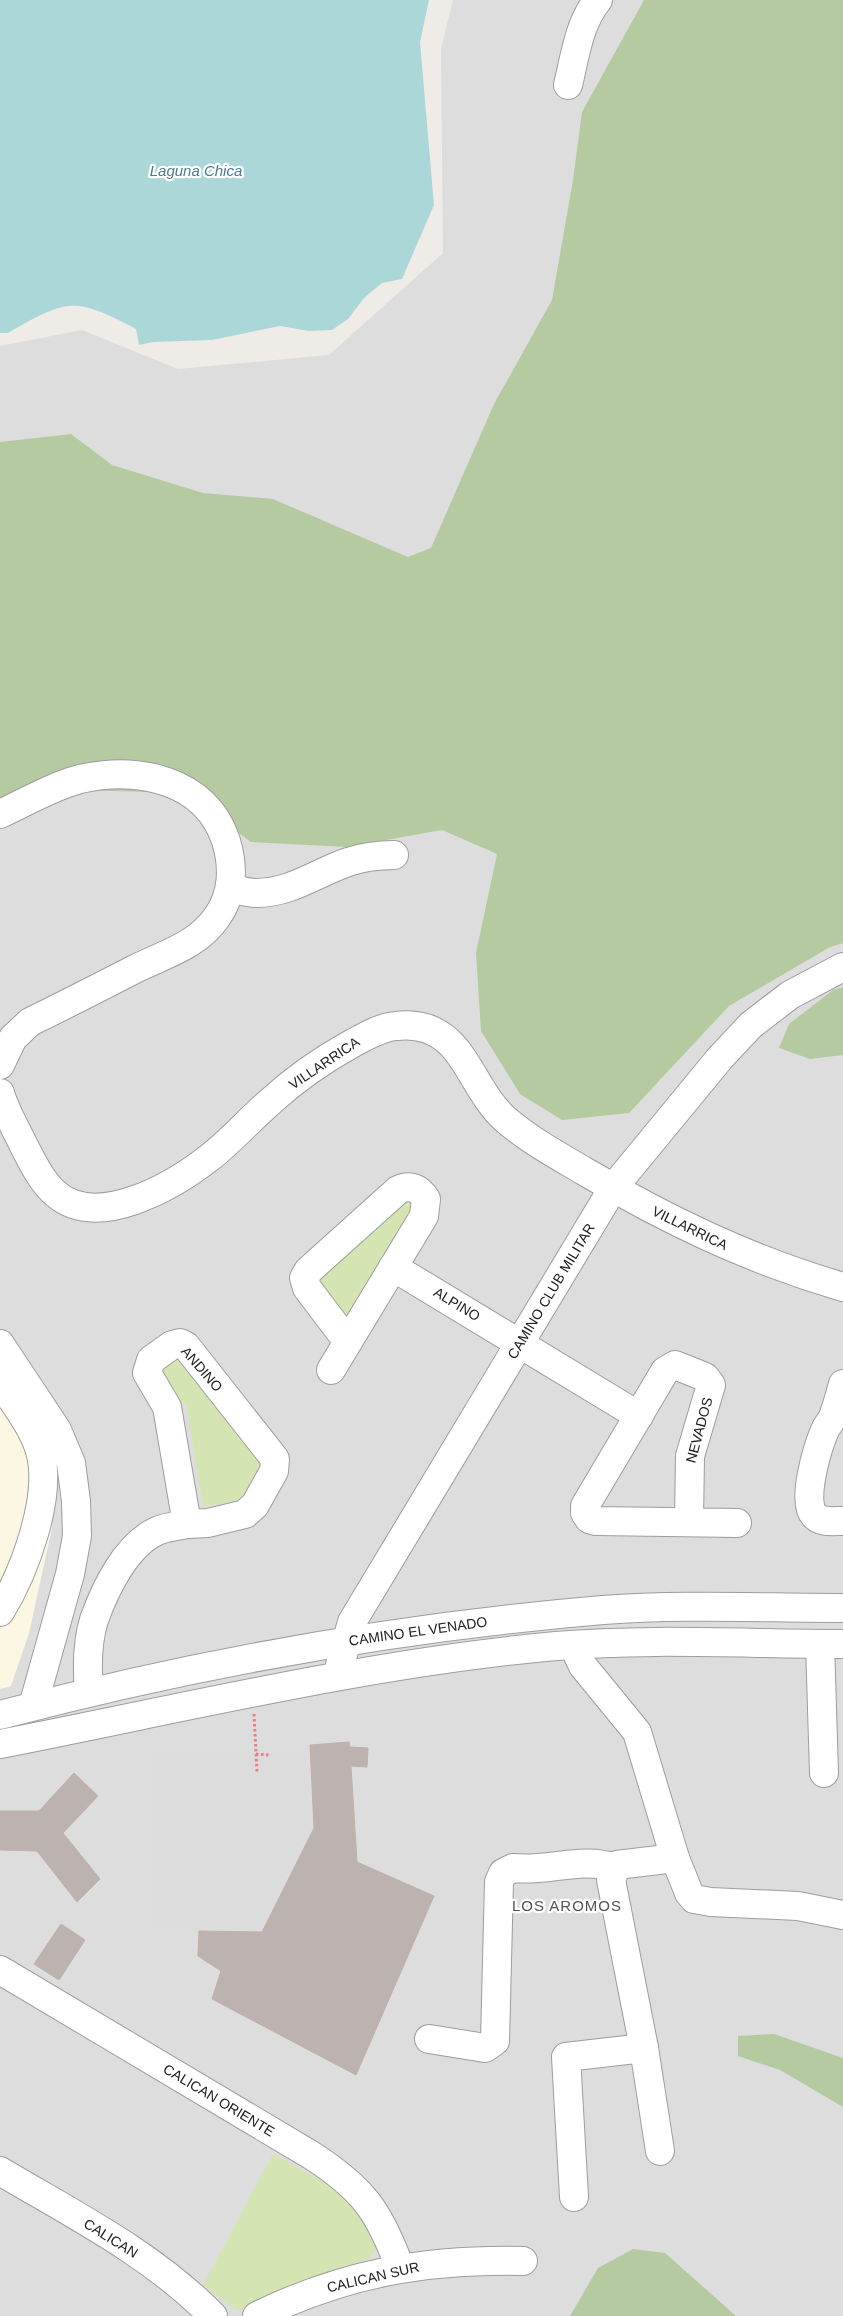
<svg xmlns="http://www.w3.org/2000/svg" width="843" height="2316" font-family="Arial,sans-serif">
<rect width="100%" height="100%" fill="#efebe7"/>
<path fill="#dedddd" d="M453,0H843V2316H0V346L82,330L178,369L329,355L443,253L441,49Z"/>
<path fill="#fcf7e3" d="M0,1362L53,1478L52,1528L29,1633L11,1686L0,1689Z"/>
<g fill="#d4e4b2">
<path d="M411,1198L416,1203L360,1294L366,1300L358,1313L345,1319L319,1281L320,1273L397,1203Z"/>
<path d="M175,1357L185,1361L257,1458L261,1469C241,1501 240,1503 203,1506L186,1402L177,1405L160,1371Z"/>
<path d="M273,2154C297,2167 341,2189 358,2210C367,2222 372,2235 377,2248L370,2258L311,2278L247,2311L235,2309L203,2285Z"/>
</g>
<g fill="#b5caa0">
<path d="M644,0H843V943L830,947L729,1006L629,1113L562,1120L520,1094L481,1031L476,953L497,854L442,830L347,847L251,842L185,793L78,790L0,811V442L71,434L112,465L203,493L273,499L408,557L431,548L494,404L552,300L573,180L582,112Z"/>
<path d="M843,987V1055L810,1059L779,1048L789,1024L833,990Z"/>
<path d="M774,2034L843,2058V2107L780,2070L738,2056V2036Z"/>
<path d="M633,2249L665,2253L736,2316H570L598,2268Z"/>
</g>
<path fill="#dcdcdc" d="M155,1752L306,1753L310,1829L261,1930L153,1929Z"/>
<path fill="#acd7d8" d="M0,0H429L420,42L434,205L402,279L382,283L364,298L348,319L332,330L309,331L280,326L212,340L153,342L139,345L136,329C74,297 69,298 8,333H0Z"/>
<g fill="#bcb3b0" stroke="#c0b0ab">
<path d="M349,1742L350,1747L368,1748L367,1767L351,1766L357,1862L434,1896L356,2075L212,1999L221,1971L198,1956L199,1931L262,1932L314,1828L310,1745Z"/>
<path d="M74,1773L98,1796L63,1833L100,1879L77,1902L37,1851L0,1850V1811H39Z"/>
<path d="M61,1924L85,1940L59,1980L34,1964Z"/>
</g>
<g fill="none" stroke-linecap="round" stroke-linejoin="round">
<defs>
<g id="minor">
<path d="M568,85C575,56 579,23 598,0"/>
<path d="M0,814C26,802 53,786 80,779C137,766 206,779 226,841C234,867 233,895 217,917C197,946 165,954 135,969C100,987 65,1005 30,1022L13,1038L0,1065"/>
<path d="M230,888C238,890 248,893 256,893C291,893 316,873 348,862C363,857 378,855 394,855"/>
<path d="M0,1093C5,1111 16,1129 24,1146C33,1163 41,1181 56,1194C98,1230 173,1186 209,1158C231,1141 250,1119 271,1101C295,1079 324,1059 353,1043C366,1036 381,1027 396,1026C463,1018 467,1085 505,1119C529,1140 557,1155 584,1171C667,1220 750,1260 843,1287"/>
<path d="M393,1267L639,1416"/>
<path d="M180,1343L186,1346L275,1459L274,1471L255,1505L245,1514L208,1523L187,1524L167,1407L147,1373L151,1360L172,1345Z"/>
<path d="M0,1344L57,1430L71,1463L76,1501L77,1536L70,1574L33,1706"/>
<path d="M331,1370L424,1216L426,1199C419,1188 410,1184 398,1190L308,1271L304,1278L307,1288L348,1342"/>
<path d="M0,1382C14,1403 33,1427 40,1451C53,1497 24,1573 0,1612"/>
<path d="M843,1384C840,1395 837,1406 833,1417C831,1422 827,1425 825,1430C818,1446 801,1501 814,1515C821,1523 833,1521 843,1521"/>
<path d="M689,1522L690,1456L711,1385L705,1377L675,1365L665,1371L585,1506V1513L589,1519L596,1521L737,1523"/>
<path d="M820,1644L824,1773"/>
<path d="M573,1645L583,1666L637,1732L675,1858L689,1893L694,1899L711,1902L798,1906L843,1915"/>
<path d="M337,1676L352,1622L613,1188L720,1058L751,1025L790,995L843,967"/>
<path d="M89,1692C87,1668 87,1642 94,1620C105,1589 126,1545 157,1531C166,1527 177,1526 187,1524"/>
<path d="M0,1715C198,1663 399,1627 603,1610C683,1604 763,1608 843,1608"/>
<path d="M0,1744C185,1708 368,1663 556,1646C651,1638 748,1644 843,1644"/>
<path d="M0,1970L311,2155C362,2188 379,2210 400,2268"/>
<path d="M429,2039L485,2048L495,2041L499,1882L503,1873L513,1868C547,1872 583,1856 615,1868"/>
<path d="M660,2151L644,2048L611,1880L617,1865L675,1858"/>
<path d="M0,2171C74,2215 152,2254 213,2316"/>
<path d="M574,2197L566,2057L644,2048"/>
<path d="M257,2316C345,2273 426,2259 523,2261"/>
</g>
</defs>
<use href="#minor" stroke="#9d9d9d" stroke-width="30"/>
<g stroke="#ec7b86" stroke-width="3" stroke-dasharray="2.5 2.5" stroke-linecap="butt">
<path d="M254,1714L257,1772"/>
<path d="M256,1754L269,1755"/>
</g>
<use href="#minor" stroke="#fff" stroke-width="28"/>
</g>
<g text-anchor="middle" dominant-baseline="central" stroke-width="4.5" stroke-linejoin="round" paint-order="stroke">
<g font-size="14" fill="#202020" stroke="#fff">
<text transform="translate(324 1063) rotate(-34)">VILLARRICA</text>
<text transform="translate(690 1228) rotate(26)">VILLARRICA</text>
<text transform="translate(551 1291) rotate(-59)">CAMINO CLUB MILITAR</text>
<text transform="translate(457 1304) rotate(31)">ALPINO</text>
<text transform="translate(202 1369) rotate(49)">ANDINO</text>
<text transform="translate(699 1430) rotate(-75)">NEVADOS</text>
<text transform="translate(418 1631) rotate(-8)">CAMINO EL VENADO</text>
<text transform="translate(219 2100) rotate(31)">CALICAN ORIENTE</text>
<text transform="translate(111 2238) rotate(32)">CALICAN</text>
<text transform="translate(373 2277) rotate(-13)">CALICAN SUR</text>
</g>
<g font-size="15" font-style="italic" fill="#4b7b90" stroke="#fff">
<text x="196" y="170">Laguna Chica</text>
</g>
<g font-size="15" letter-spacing="1" fill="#535353" stroke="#fff">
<text x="567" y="1905">LOS AROMOS</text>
</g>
</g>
</svg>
